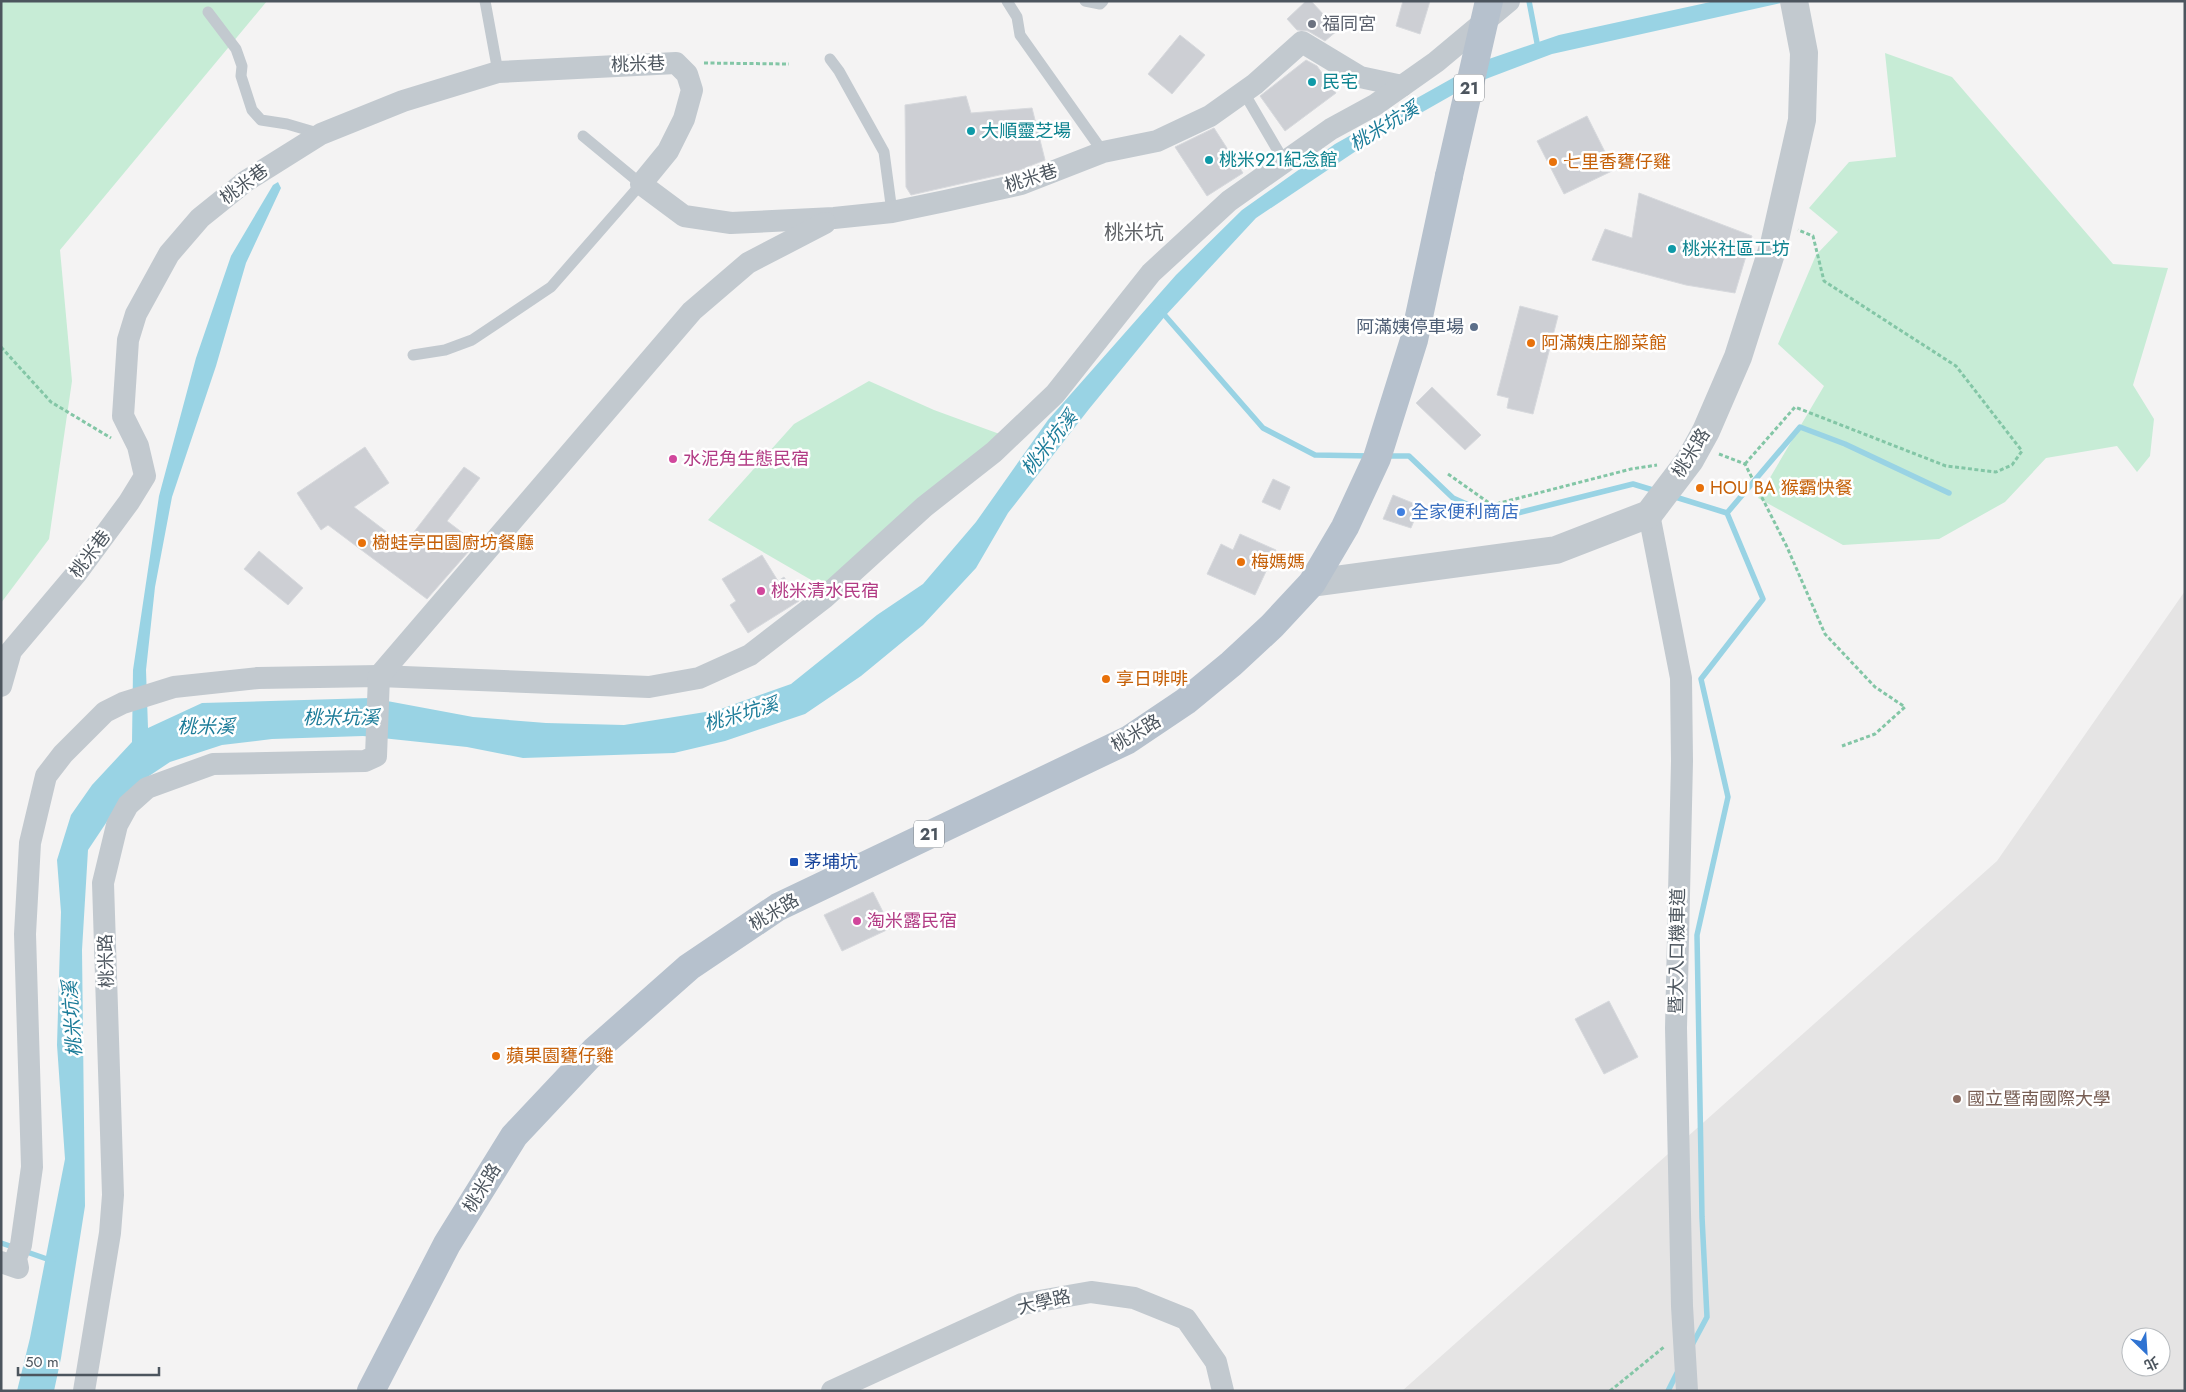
<svg xmlns="http://www.w3.org/2000/svg" width="2186" height="1392" font-family="Jost,'Noto Sans TC',sans-serif">
<rect width="100%" height="100%" fill="#f4f3f3"/>
<path fill="#e5e4e4" fill-rule="evenodd" d="M2185,591V1391H1402L1997,861ZM2131,1337H2161V1367H2131Z"/>
<g fill="#c7ecd6">
<path d="M1,1H267L60,250L72,381L49,539L1,603Z"/>
<path d="M1885,53L1952,77L2113,264L2168,268L2133,385L2154,419L2150,456L2137,472L2117,446L2046,458L2005,502L1939,539L1843,545L1758,498L1824,386L1778,344L1816,255L1838,232L1809,208L1849,162L1896,157Z"/>
<path d="M869,381L934,410L1005,436L825,588L708,520L794,424Z"/>
</g>
<path fill="#99d3e4" d="M1715,1H1790L1552,54L1470,85L1368,143L1256,218L1166,315L1089,409L1008,513L976,568L923,625L861,676L805,714L725,741L674,753L523,758L467,747L363,736L272,739L222,745L170,762L134,786L112,814L88,850L82,950L85,1206L61,1358L54,1391H17L30,1338L65,1159L57,1045L61,912L57,860L71,815L92,785L132,742L133,670L159,496L196,358L231,256L273,185L278,182L281,188L246,263L216,366L172,497L155,587L146,670L148,728L202,703L371,698L473,717L546,723L624,725L718,710L791,684L877,615L923,584L976,522L1048,420L1176,275L1242,210L1335,144L1483,61L1559,35Z"/>
<g fill="none" stroke-linecap="round" stroke-linejoin="round">
<g stroke="#99d3e4" stroke-width="5.5">
<path d="M1529,1L1538,48"/>
<path d="M1161,311L1263,428L1315,455L1370,456"/>
<path d="M1386,456H1409L1453,498L1498,518L1633,484L1656,491"/>
<path d="M1672,496L1727,513L1763,599L1701,679L1728,797L1697,935L1702,1217L1707,1317L1692,1345"/>
<path d="M1727,513L1800,427L1845,444L1949,493"/>
<path d="M1,1243L16,1248"/>
<path d="M24,1251L47,1259H54"/>
<path d="M1668,1391L1677,1373"/>
</g>
</g>
<g fill="#cdcfd4" stroke="#d7d9dd">
<path d="M1306,1H1311L1338,30L1325,41L1308,31L1297,30L1287,19Z"/>
<path d="M1403,1H1430L1420,34L1396,26Z"/>
<path d="M1180,35L1205,55L1172,94L1148,74Z"/>
<path d="M1306,60L1317,66L1336,93L1285,131L1260,96Z"/>
<path d="M966,96L971,113L1032,108L1045,160L1017,171L911,195L906,187L905,105Z"/>
<path d="M1587,116L1614,170L1564,194L1537,141Z"/>
<path d="M1214,128L1243,173L1207,196L1175,147Z"/>
<path d="M1639,193L1752,236L1735,293L1686,285L1592,260L1605,229L1632,238Z"/>
<path d="M1520,306L1558,316L1533,414L1507,408L1509,398L1497,395Z"/>
<path d="M1432,387L1481,435L1465,450L1416,403Z"/>
<path d="M365,447L389,483L354,507L404,545L464,467L480,478L447,521L476,543L427,599L328,525L321,530L297,493Z"/>
<path d="M1273,479L1290,487L1280,510L1262,502Z"/>
<path d="M1393,495L1420,506L1411,528L1383,519Z"/>
<path d="M1240,534L1276,550L1255,595L1207,574L1221,544L1233,550Z"/>
<path d="M259,551L303,588L288,605L244,569Z"/>
<path d="M762,555L778,581L784,577L799,601L748,633L730,605L736,601L722,579Z"/>
<path d="M873,892L891,928L842,951L824,915Z"/>
<path d="M1609,1001L1638,1057L1604,1074L1575,1019Z"/>
</g>
<g fill="none" stroke-linecap="round" stroke-linejoin="round">
<g stroke="#83c6a6" stroke-width="3" stroke-dasharray="4 2.5" stroke-linecap="butt">
<path d="M704,63L789,64"/>
<path d="M1,347L51,402L111,438"/>
<path d="M1719,454L1745,464L1787,547L1825,634L1875,687L1905,707L1875,734L1842,746"/>
<path d="M1745,464L1795,407L1946,466L1996,472L2012,465L2022,451L1956,366L1824,281L1813,236L1798,230"/>
<path d="M1448,474L1492,505L1631,469L1657,465"/>
<path d="M1610,1391L1664,1347"/>
</g>
<g stroke="#c2c9cf" stroke-width="11">
<path d="M485,1L498,72"/>
<path d="M1007,1L1017,17L1020,35L1103,152"/>
<path d="M1085,1L1100,4L1103,1"/>
<path d="M208,12L236,49L242,66L241,76L252,110L261,120L287,124L321,134"/>
<path d="M830,59L839,71L884,152L892,212"/>
<path d="M1243,91L1284,161"/>
<path d="M413,355L445,350L472,340L551,287L641,184L583,136"/>
</g>
<g stroke="#c2c9cf" stroke-width="22">
<path d="M1649,514L1681,678L1682,761L1676,1028L1682,1306L1687,1391"/>
<path d="M1,686L11,651L76,574L129,502L145,476L138,446L123,416L128,340L136,314L169,254L200,218L246,181L321,134L403,101L498,72L676,63L687,74L692,90L684,119L668,151L641,184L684,216L731,223L834,218L892,212L945,201L1021,184L1103,152L1157,141L1210,116L1255,84L1302,42L1360,77L1402,86"/>
<path d="M1,1262L18,1268L16,1258L21,1245L32,1167L25,934L30,843L46,776L63,754L105,712L123,703L174,687L258,678L379,676L649,687L699,678L750,655L824,598L924,507L994,452L1055,394L1151,273L1229,201L1331,129L1375,105L1436,62L1509,1"/>
<path d="M84,1391L110,1233L113,1195L103,883L117,825L128,805L147,788L213,764L365,761L376,756L379,676L692,311L748,263L825,223"/>
<path d="M832,1391L1022,1304L1091,1292L1134,1298L1186,1319L1216,1362L1223,1391"/>
</g>
<path stroke="#c2c9cf" stroke-width="28" d="M1312,583L1556,550L1649,514L1690,460L1706,431L1738,357L1774,244L1802,120L1804,53L1794,1"/>
<path stroke="#b6c1cd" stroke-width="28" d="M371,1391L447,1244L514,1136L594,1051L689,967L778,907L1128,740L1186,701L1231,664L1272,626L1312,583L1345,527L1377,458L1414,340L1449,176"/>
<path stroke="#b6c1cd" stroke-width="28" d="M1449,176L1489,1"/>
</g>
<circle fill="#6b7280" stroke="#fff" stroke-width="2" cx="1312" cy="24" r="5"/>
<g fill="#0f9aa8" stroke="#fff" stroke-width="2">
<circle cx="1312" cy="82" r="5"/>
<circle cx="971" cy="131" r="5"/>
<circle cx="1209" cy="160" r="5"/>
<circle cx="1672" cy="249" r="5"/>
</g>
<g fill="#e8710a" stroke="#fff" stroke-width="2">
<circle cx="1553" cy="162" r="5"/>
<circle cx="1531" cy="343" r="5"/>
<circle cx="1700" cy="488" r="5"/>
<circle cx="362" cy="543" r="5"/>
<circle cx="1241" cy="562" r="5"/>
<circle cx="1106" cy="679" r="5"/>
<circle cx="496" cy="1056" r="5"/>
</g>
<circle fill="#5c6f8a" stroke="#fff" stroke-width="2" cx="1474" cy="327" r="5"/>
<g fill="#d1479c" stroke="#fff" stroke-width="2">
<circle cx="673" cy="459" r="5"/>
<circle cx="761" cy="591" r="5"/>
<circle cx="857" cy="921" r="5"/>
</g>
<circle fill="#3f7fe0" stroke="#fff" stroke-width="2" cx="1401" cy="512" r="5"/>
<rect fill="#1a4fb4" stroke="#fff" stroke-width="2" x="789" y="857" width="10" height="10" rx="2.5"/>
<circle fill="#8d6e63" stroke="#fff" stroke-width="2" cx="1957" cy="1099" r="5"/>
<g text-anchor="middle" dominant-baseline="central" stroke-width="5" stroke-linejoin="round" paint-order="stroke">
<g fill="#fff" stroke="#82888e" stroke-width="1">
<rect x="1454" y="74.5" width="30" height="27" rx="4"/>
<rect x="914" y="820.5" width="30" height="27" rx="4"/>
</g>
<g font-size="16" font-weight="bold" fill="#4c555e">
<text x="1469" y="88">21</text>
<text x="929" y="834">21</text>
</g>
<g font-size="18" fill="#5b616d" stroke="#fff" text-anchor="start">
<text x="1322" y="24">福同宮</text>
</g>
<g font-size="18" fill="#4c555e" stroke="#fff">
<text transform="translate(638 64) rotate(-2)">桃米巷</text>
<text transform="translate(1031 178) rotate(-18)">桃米巷</text>
<text transform="translate(244 184) rotate(-36)">桃米巷</text>
<text transform="translate(1691 453) rotate(-58)">桃米路</text>
<text transform="translate(90 554) rotate(-53)">桃米巷</text>
<text transform="translate(1136 733) rotate(-31)">桃米路</text>
<text transform="translate(774 912) rotate(-31)">桃米路</text>
<text transform="translate(1677 951) rotate(-89)">暨大入口機車道</text>
<text transform="translate(106 961) rotate(-92)">桃米路</text>
<text transform="translate(482 1188) rotate(-58)">桃米路</text>
<text transform="translate(1044 1302) rotate(-13)">大學路</text>
</g>
<g font-size="18" fill="#0d838f" stroke="#fff" text-anchor="start">
<text x="1322" y="82">民宅</text>
<text x="981" y="131">大順靈芝場</text>
<text x="1219" y="160">桃米921紀念館</text>
<text x="1682" y="249">桃米社區工坊</text>
</g>
<g font-size="18" fill="#c56008" stroke="#fff" text-anchor="start">
<text x="1563" y="162">七里香甕仔雞</text>
<text x="1541" y="343">阿滿姨庄腳菜館</text>
<text x="1710" y="488">HOU BA 猴霸快餐</text>
<text x="372" y="543">樹蛙亭田園廚坊餐廳</text>
<text x="1251" y="562">梅媽媽</text>
<text x="1116" y="679">享日啡啡</text>
<text x="506" y="1056">蘋果園甕仔雞</text>
</g>
<g font-size="18" fill="#4e5e75" stroke="#fff" text-anchor="end">
<text x="1464" y="327">阿滿姨停車場</text>
</g>
<g font-size="18" fill="#b23c85" stroke="#fff" text-anchor="start">
<text x="683" y="459">水泥角生態民宿</text>
<text x="771" y="591">桃米清水民宿</text>
<text x="867" y="921">淘米露民宿</text>
</g>
<g font-size="18" fill="#366cbe" stroke="#fff" text-anchor="start">
<text x="1411" y="512">全家便利商店</text>
</g>
<g font-size="18" fill="#164399" stroke="#fff" text-anchor="start">
<text x="804" y="862">茅埔坑</text>
</g>
<g font-size="18" fill="#785e54" stroke="#fff" text-anchor="start">
<text x="1967" y="1099">國立暨南國際大學</text>
</g>
<g font-size="19" font-style="italic" fill="#1c7c99" stroke="#fff">
<text transform="translate(1384 126) rotate(-31)">桃米坑溪</text>
<text transform="translate(1049 443) rotate(-51)">桃米坑溪</text>
<text transform="translate(741 714) rotate(-16)">桃米坑溪</text>
<text x="341" y="717">桃米坑溪</text>
<text x="206" y="726">桃米溪</text>
<text transform="translate(72 1019) rotate(-94)">桃米坑溪</text>
</g>
<g font-size="20" fill="#606367" stroke="#fff">
<text x="1134" y="232">桃米坑</text>
</g>
</g>
<rect width="2186" height="1392" fill="none" stroke="#4c555e" stroke-width="5"/>
<g transform="translate(2146 1352) rotate(155)"><circle r="24" fill="#ffffff" stroke="#b7bbbf"/>
<path d="M0-4L9 19L0 12L-9 19Z" fill="#2f73d2"/>
<text y="-8" font-size="14" font-weight="bold" text-anchor="middle" fill="#4c555e">北</text>
</g>
<path d="M18 1367v8h141v-8" fill="none" stroke="#4c555e" stroke-width="2.5"/>
<text x="25" y="1367" font-size="15" fill="#4c555e" stroke="#ffffff" stroke-width="4" paint-order="stroke">50 m</text>
</svg>
